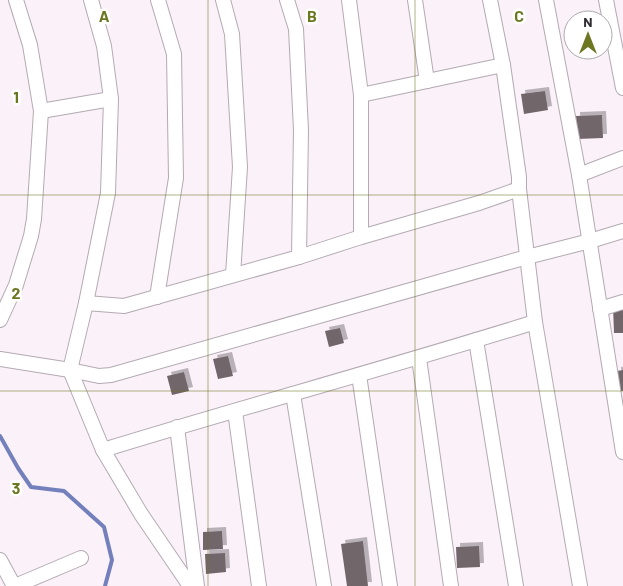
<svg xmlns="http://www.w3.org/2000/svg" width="623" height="586" font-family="Barlow,sans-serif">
<defs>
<filter id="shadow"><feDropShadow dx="4" dy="-4" stdDeviation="0" flood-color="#0004"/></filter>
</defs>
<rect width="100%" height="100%" fill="#fbf1f9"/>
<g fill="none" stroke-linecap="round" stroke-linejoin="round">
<path stroke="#7380bc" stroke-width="4" d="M0,436L18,468L31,487L64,491L104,527L112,560L105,586"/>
</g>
<g fill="#716669" filter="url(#shadow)">
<path d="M545,91L548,110L524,114L521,94Z"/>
<path d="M602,115L603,138L577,139L576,116Z"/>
<path d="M623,305V333H614L613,306Z"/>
<path d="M340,328L344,343L329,347L325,331Z"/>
<path d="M228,356L233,376L218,379L213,359Z"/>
<path d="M623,370V391H619L617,371Z"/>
<path d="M184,372L189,391L172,395L167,376Z"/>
<path d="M222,531L223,549L203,550V532Z"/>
<path d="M363,541L368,586H347L341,544Z"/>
<path d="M479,546L480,567L457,568L456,547Z"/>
<path d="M225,553L226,572L206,574L205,554Z"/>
</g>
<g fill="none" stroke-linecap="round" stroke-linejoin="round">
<defs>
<g id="street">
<path d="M91,0L104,46L111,99L108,193L86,303L70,370L103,450L141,514L190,586"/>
<path d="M223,0L232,34L240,167L233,275"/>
<path d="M287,0L296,29L301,130L299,257"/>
<path d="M349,0L361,95V237"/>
<path d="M415,0L427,81"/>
<path d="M490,0L503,65L519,177V189L535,322L580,586"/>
<path d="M546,0L579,175L623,452"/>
<path d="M606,0L623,88"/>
<path d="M361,95L503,65"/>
<path d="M41,111L111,99"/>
<path d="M579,175L623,158"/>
<path d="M157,297L176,178L174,54L158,0"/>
<path d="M86,303L124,306L299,257L361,237L479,203L519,189"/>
<path d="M600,309L623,302"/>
<path d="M0,320L16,285L31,236L34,219L41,111L30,45L16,0"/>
<path d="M476,340L516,586"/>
<path d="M419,358L451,586"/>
<path d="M0,359L70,370L99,376L111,375L527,257L590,241L623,231"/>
<path d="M359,375L390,586"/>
<path d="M293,394L324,586"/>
<path d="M235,411L259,586"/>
<path d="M177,427L197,586"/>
<path d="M103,450C246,406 391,367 535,322"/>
<path d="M0,560L14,586"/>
<path d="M15,586L81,558"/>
</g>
</defs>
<use href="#street" stroke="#b3aab2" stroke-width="16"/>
<use href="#street" stroke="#fff" stroke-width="14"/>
</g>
<path fill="none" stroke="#6d7620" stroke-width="1" stroke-opacity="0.55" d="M208,0V586M415,0V586M0,195H623M0,391H623"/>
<g font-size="16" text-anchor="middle" font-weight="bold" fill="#6d7620" stroke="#fff" stroke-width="5" stroke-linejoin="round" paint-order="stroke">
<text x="104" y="22">A</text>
<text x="312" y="22">B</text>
<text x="519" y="22">C</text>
<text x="16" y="103">1</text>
<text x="16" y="299">2</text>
<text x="16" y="494">3</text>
</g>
<g transform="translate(588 35)"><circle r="24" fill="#ffffff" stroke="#acabac"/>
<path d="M0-4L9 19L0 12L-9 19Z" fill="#6d7620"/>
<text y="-8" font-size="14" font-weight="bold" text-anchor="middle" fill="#302d30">N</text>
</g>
</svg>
